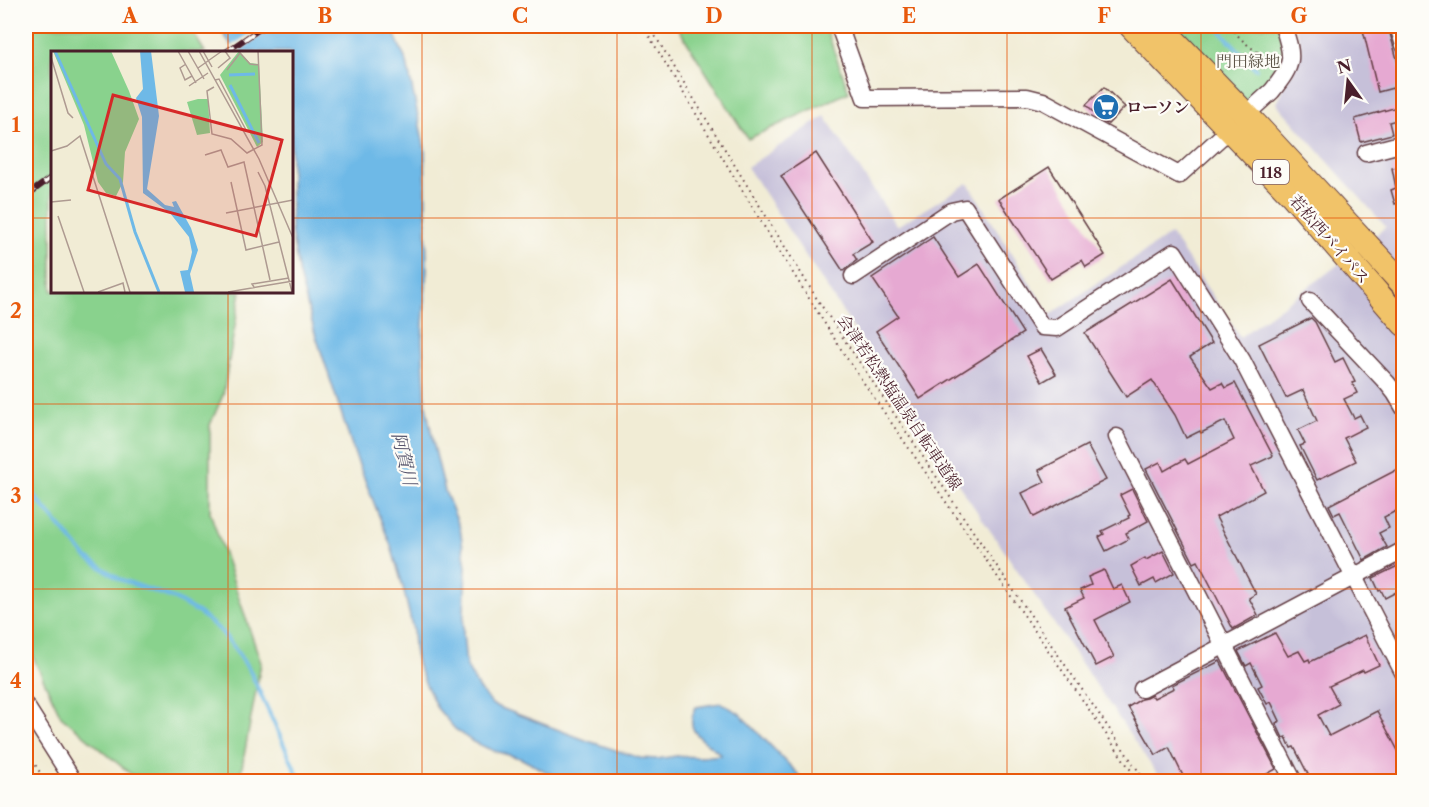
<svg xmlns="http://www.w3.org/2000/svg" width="1429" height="807" font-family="'Libre Caslon Text','Noto Serif JP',serif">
<rect width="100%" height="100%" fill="#fdfcf7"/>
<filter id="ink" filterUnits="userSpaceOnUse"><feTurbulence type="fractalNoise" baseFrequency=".0167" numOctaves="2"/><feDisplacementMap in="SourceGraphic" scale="12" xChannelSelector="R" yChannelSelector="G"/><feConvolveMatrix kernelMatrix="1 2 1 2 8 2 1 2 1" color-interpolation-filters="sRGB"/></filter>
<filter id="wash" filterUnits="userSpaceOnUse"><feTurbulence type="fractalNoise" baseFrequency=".008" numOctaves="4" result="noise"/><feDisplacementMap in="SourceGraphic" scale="24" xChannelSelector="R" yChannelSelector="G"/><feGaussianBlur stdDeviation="1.35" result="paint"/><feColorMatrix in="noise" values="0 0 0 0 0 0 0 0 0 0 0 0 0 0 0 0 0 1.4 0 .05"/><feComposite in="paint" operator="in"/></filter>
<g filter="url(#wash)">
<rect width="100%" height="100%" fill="#f1ecd5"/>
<path fill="#c6c0d9" d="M1295,26H1403V781H1162L906,408L747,167L825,116L897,226L968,183L1050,315L1171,234L1240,337L1322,277L1386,227L1276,103L1302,51Z"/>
<g fill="#89d28d" stroke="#6a785c" stroke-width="1.5">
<path d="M26,26H189L205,52H52V291H241L223,395L210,425V512L261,663L242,767L239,781H139L61,716L37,666L26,638Z"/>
<path d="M677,26H825L849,92L748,139Z"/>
<path d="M1167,26H1278L1282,37V72L1246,108Z"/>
</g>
<path fill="#6eb9e7" stroke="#5c6c89" stroke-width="1.5" d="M217,26H391L407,63L425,150L427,269L422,340L426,405L434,446L445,491L460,528L466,567L463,633L466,665L479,689L493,705L588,741L640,758L657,759L676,756L701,757L721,755C705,739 682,734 696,707L721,703L739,713L798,774L802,781H564L520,758L494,751L473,742L455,729L437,708L425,683L418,666L414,649L413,630L403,587L391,546L355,455L315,333L299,275L291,230V52H237Z"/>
<path fill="#f1ecd5" d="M261,26H275L238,52H233L229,48Z"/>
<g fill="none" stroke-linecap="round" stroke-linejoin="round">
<g stroke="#6eb9e7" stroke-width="4">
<path d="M1216,26L1256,69"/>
<path d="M26,486L86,557L119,579L173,598L199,613L220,630L233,646L250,671L301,782"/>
</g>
</g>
<g id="blocks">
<g fill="#e6a9d2">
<path d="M1362,26H1388L1404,85L1378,92Z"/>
<path d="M1104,87L1125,107L1108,124L1103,122L1086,105Z"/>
<path d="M1404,105V118L1389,122L1392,134L1361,142L1355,119Z"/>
<path d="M816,153L873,242L853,254L857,260L843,271L781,176Z"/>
<path d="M1404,166V201L1395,204L1391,190L1396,188L1392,168Z"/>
<path d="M1049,167L1105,255L1086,267L1082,260L1051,279L999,199Z"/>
<path d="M933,237L959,277L979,264L1023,333L920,399L876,331L898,316L872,278Z"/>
<path d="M1172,279L1212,343L1190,357L1212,388L1222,383L1225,388L1235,383L1273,456L1251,466L1264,491L1216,517L1256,594L1249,598L1258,615L1233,629L1198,561L1194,563L1146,469L1160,462L1164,471L1185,459L1188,464L1234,440L1225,421L1201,433L1200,431L1186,438L1175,415L1152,380L1126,397L1085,333Z"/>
<path d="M1311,318L1315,322L1335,362L1343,358L1355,382L1352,383L1357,393L1344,399L1354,418L1360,415L1366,427L1344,438L1356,461L1317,480L1300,446L1305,444L1298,430L1317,421L1303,390L1286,398L1259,344Z"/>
<path d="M1041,349L1056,374L1042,382L1027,356Z"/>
<path d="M1087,445L1106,480L1034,517L1022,493L1045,482L1039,470Z"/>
<path d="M1404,466V507L1384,517L1389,528L1379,533L1387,547L1364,560L1340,512L1334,515L1329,505Z"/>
<path d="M1132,489L1148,521L1126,533L1129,539L1106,551L1099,537L1104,534L1102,531L1129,518L1128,516L1130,515L1120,495Z"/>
<path d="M1163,551L1174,573L1156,583L1154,579L1141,586L1131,566L1145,558L1146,560Z"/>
<path d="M1404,563V588L1385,598L1381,590L1379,591L1373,578Z"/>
<path d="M1104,570L1113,589L1122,585L1130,602L1095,620L1114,657L1096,666L1065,607L1084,598L1080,590L1091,585L1088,577Z"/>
<path d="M1275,633L1288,656L1299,651L1305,661L1309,659L1310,662L1365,635L1379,665L1364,672L1363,670L1329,686L1339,704L1318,715L1329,736L1377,711L1404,762V782H1312L1294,747L1291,748L1286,737L1283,738L1276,723L1280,721L1271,702L1267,704L1258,687L1262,685L1251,663L1246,666L1238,651Z"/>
<path d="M1220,661L1276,769L1253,782H1186L1169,747L1156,755L1128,707L1141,699L1146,698L1152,695L1154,698L1174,688L1172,685Z"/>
</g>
</g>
</g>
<g filter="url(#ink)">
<use href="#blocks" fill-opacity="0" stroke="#633e44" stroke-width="1.5"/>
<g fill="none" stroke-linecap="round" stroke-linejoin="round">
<defs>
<g id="minor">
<path d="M839,26L865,98L1027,97L1043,101L1179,175L1272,91C1294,64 1294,58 1283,26"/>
<path d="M1398,26L1404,45"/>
<path d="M1366,153L1404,143"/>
<path d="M853,276L951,211L965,208L1042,327L1057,328L1174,252L1242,360L1404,674"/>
<path d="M1310,301L1387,383L1395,393L1404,408"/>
<path d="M1117,437L1294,782"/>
<path d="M1142,689L1404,550"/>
<path d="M26,706L74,782"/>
</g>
<g id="highway">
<path d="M1131,26L1292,195L1404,324"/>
<path d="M1160,26L1255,124L1404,285"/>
</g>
</defs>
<use href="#minor" stroke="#633e44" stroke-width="19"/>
<use href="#highway" stroke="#633e44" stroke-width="26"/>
<g stroke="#633e44" stroke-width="2" stroke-dasharray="1.5 4.5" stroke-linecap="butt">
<path d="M643,26L774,243L846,357L1139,782"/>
<path d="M649,26L817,299L987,552L1146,782"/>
<path d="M1231,26C1240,42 1258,53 1274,62"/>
<path d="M26,750L46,782"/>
</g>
<use href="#minor" stroke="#fff" stroke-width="16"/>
<use href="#highway" stroke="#f1c369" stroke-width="24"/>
<defs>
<g id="rail">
<path d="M226,52L264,26"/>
<path d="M26,196L52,177"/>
</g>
</defs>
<use href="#rail" stroke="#4a1f2b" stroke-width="6"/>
<use href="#rail" stroke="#fdfcf7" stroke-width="4" stroke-dasharray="11" stroke-linecap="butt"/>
</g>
</g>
<path fill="none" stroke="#e8590c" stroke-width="1.5" stroke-opacity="0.55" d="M228,26V52M422,26V782M617,26V782M812,26V782M1007,26V782M1201,26V782M26,218H52M291,218H1404M228,291V782M26,404H1404M26,589H1404"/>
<defs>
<symbol id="supermarket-disc" viewBox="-11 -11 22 22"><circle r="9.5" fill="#1f6fb2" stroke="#fdfcf7"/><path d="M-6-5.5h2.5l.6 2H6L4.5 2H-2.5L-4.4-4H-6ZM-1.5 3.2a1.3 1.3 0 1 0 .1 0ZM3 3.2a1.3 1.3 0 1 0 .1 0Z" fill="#fff"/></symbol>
</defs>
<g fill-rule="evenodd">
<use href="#supermarket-disc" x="1091" y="92" width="30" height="30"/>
</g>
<g text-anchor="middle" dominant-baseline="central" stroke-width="4.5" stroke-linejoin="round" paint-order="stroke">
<rect fill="#fdfcf7" stroke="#806168" stroke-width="1.5" x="1253" y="160" width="36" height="24" rx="4.5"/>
<g font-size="15" font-weight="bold" fill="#4a1f2b">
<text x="1271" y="172">118</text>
</g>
<g font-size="16" fill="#5d5548" stroke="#fdfcf7">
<text x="1248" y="61">門田緑地</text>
</g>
<g font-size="16" font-weight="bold" fill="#4a1f2b" stroke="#fdfcf7" text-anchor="start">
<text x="1126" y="107">ローソン</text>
</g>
<g font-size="16" fill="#4a1f2b" stroke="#fdfcf7">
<text transform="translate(1330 239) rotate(49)">若松西バイパス</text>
<text transform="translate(900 402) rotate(56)">会津若松熱塩温泉自転車道線</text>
</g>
<g font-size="18" font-style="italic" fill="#57556d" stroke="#fdfcf7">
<text transform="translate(404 459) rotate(77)">阿賀川</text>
</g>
</g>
<g transform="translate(51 51)">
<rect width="242" height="242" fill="#f1ecd5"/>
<path d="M2,0H60L78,40L88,68L74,101L72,131L65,145L55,142L47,131L33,74ZM188,0L199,12L208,13L212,91L206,96L169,24ZM147,48H157L159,82L146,84L136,51Z" fill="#89d28d"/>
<path d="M89,0H100L108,65L96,138L114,154L123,156L121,151L125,150L140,177L147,199L139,223L143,241H134L129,220L137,219L141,201L138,186L119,162L92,142L91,66L85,47L92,38Z" fill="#6eb9e7"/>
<path fill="none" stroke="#6eb9e7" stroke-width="3" d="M4,0L55,113L69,128L84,181L108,241M178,24L204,23M179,34L208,92"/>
<path fill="none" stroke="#ae9a91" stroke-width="1.5" d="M127,0L145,32M137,0L153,28M148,0L208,108L242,187M152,0L161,16M0,6L17,62L22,67M135,13L129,17L134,29L141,25M147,17L171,0M167,17L179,7L174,0M176,19L189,2L199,13L208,14M164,29L168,28L195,79M138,35L157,22M163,36L156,40L161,83L180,88L196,102L211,94L207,0M0,100L16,95L29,85L79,241M154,104L170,99L177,116L193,111L219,229M207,121L214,135L241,241M180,131L195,199L228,191M0,151L20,149M175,162L242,149M7,165L33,241M203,236L201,233L238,227M47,241L72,232L74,241M177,241L242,230"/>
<path fill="#d62828" fill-opacity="0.15" stroke="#d62828" stroke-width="3" d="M62,44L231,89L205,185L37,139Z"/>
<rect width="242" height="242" fill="none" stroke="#4a1f2b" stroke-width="3"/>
</g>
<rect width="1429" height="807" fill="none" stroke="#fdfcf7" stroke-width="66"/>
<g transform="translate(1348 81) rotate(345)" stroke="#fdfcf7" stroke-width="4.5" paint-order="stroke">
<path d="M0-4.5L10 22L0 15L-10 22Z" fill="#4a1f2b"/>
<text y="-9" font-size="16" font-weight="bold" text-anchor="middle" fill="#4a1f2b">N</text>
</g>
<rect x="33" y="33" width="1363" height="741" fill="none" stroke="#e8590c" stroke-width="2"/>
<g font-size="20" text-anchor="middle" font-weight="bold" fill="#e8590c">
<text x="130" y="23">A</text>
<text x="325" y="23">B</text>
<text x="520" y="23">C</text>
<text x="714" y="23">D</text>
<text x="909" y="23">E</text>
<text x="1104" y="23">F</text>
<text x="1299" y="23">G</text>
<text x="16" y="132">1</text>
<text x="16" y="318">2</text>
<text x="16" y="503">3</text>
<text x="16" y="688">4</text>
</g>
</svg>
